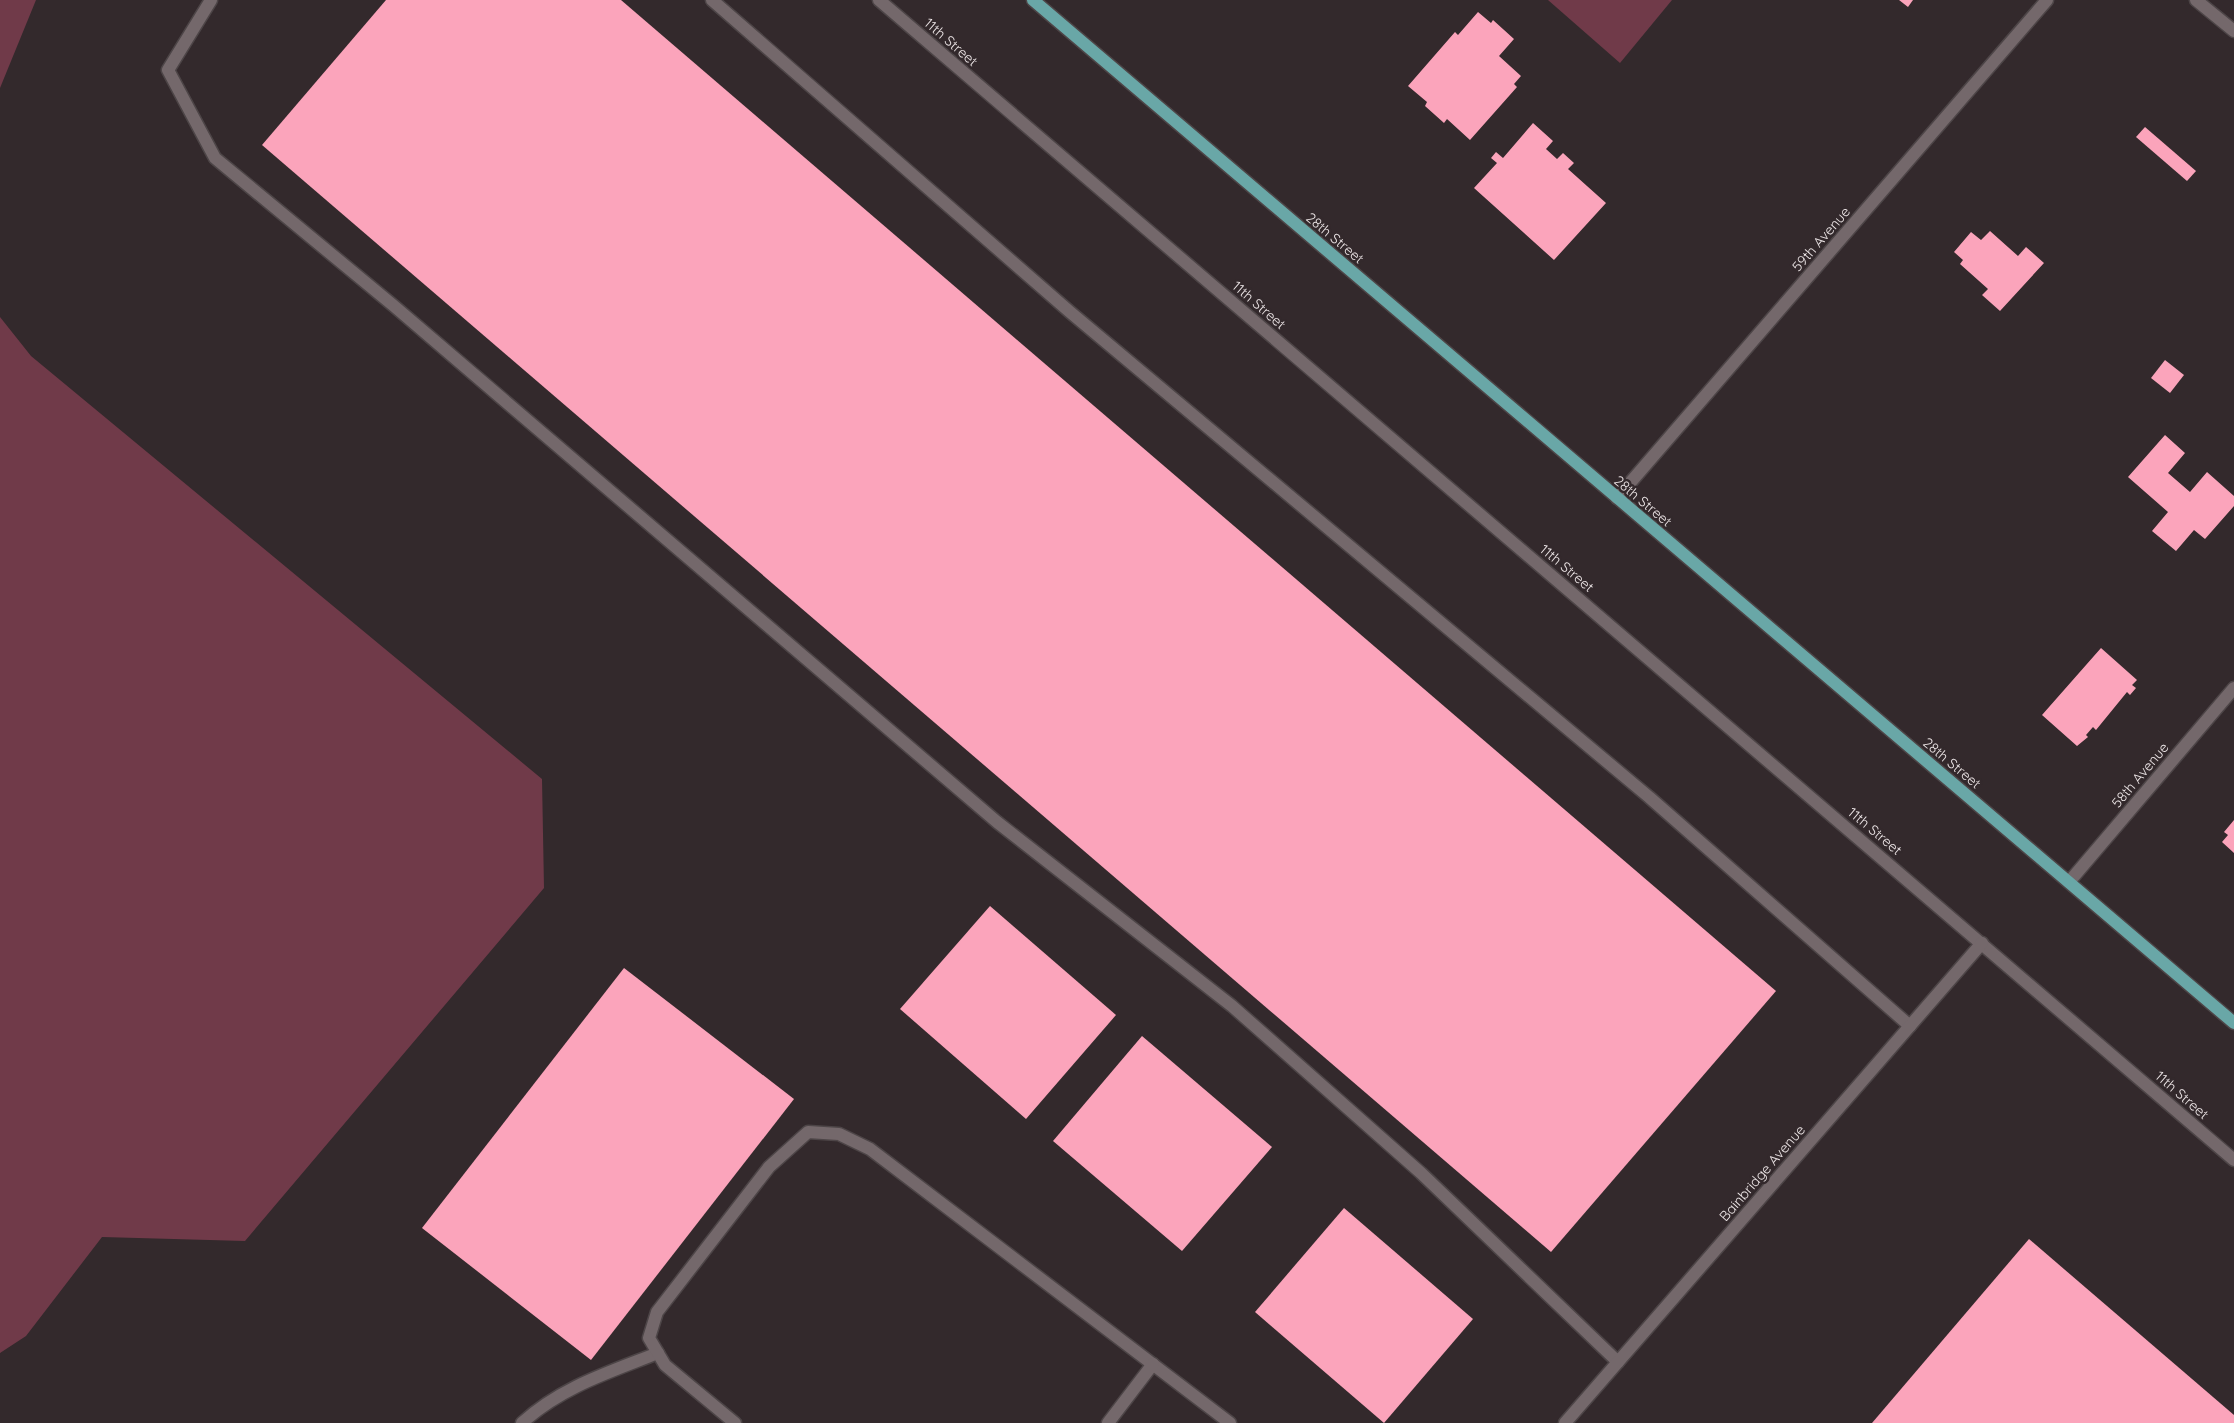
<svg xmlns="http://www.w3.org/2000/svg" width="2234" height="1423" font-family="Quicksand,sans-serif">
<rect width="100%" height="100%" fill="#33292c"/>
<g fill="#703a49">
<path d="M0,0H36L0,88Z"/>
<path d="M1548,0H1672L1620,63Z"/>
<path d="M0,317L31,356L542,779L544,888L245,1241L102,1237L26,1336L0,1353Z"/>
</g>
<g fill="#fba4bb">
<path d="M386,0H621L1776,991L1551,1252L262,145Z"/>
<path d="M1899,0H1913L1908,7Z"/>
<path d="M1478,12L1491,23L1493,20L1514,39L1499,56L1521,76L1514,84L1517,87L1470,140L1447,119L1444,123L1425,106L1427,102L1408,86L1455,32L1458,35Z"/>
<path d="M1533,123L1553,141L1546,149L1557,159L1563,153L1574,163L1568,169L1606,203L1554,260L1474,188L1497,163L1491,158L1496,152L1503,158Z"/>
<path d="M2145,127L2196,171L2187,181L2136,137Z"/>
<path d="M1990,231L2018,256L2026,247L2044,263L2000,311L1982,295L1988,289L1960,264L1963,260L1954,252L1971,232L1981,240Z"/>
<path d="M2165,360L2184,375L2170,393L2151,378Z"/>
<path d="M2165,435L2185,453L2168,473L2190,492L2207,472L2234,496V506L2205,539L2194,530L2176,551L2152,531L2168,512L2128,477Z"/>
<path d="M2101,648L2137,680L2132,685L2136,688L2130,695L2127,692L2096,730L2093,727L2086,735L2088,737L2077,746L2042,715Z"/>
<path d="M2234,820V853L2222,842L2228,835L2224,832Z"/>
<path d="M990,906L1116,1015L1026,1119L900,1009Z"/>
<path d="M624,968L794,1099L591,1360L422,1228Z"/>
<path d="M1142,1036L1272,1147L1182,1251L1053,1141Z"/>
<path d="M1344,1208L1473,1319L1384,1423L1255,1312Z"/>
<path d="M2029,1239L2234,1415V1423H1872Z"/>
</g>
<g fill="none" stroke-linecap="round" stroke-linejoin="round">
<defs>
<g id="minor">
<path d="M211,0L168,70L215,158L394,306L997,822L1232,1006L1421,1173L1618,1362"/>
<path d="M712,0L1070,312L1649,797L1910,1026"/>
<path d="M879,0L2234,1160"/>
<path d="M2196,0L2234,31"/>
<path d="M1617,498L2047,0"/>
<path d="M2069,882L2234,688"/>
<path d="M522,1423C561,1387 610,1372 658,1353"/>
<path d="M735,1423L665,1365L649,1338L657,1312L769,1167L808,1132L839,1134L870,1149L1230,1423"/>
<path d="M1108,1423L1153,1364"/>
<path d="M1565,1423L1982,943"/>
</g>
<path id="major" d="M1033,0L2234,1023"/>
</defs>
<use href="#minor" stroke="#4d4547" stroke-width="15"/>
<use href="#major" stroke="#4d4547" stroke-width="15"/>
<use href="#minor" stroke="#74686b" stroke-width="12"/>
<use href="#major" stroke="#69a7a7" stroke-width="12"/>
</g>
<g text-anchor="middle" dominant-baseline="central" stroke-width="5" stroke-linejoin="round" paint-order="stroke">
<g font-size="14" fill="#ede6e7" stroke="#33292c">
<text transform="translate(951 42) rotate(41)">11th Street</text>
<text transform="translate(1335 238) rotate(40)">28th Street</text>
<text transform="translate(1821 239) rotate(-49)">59th Avenue</text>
<text transform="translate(1259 305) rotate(41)">11th Street</text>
<text transform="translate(1643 501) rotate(40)">28th Street</text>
<text transform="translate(1567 568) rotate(40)">11th Street</text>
<text transform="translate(1952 763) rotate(40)">28th Street</text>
<text transform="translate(2140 775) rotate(-50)">58th Avenue</text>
<text transform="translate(1875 831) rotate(40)">11th Street</text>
<text transform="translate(2182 1095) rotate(41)">11th Street</text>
<text transform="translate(1762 1173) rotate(-49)">Bainbridge Avenue</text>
</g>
</g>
</svg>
